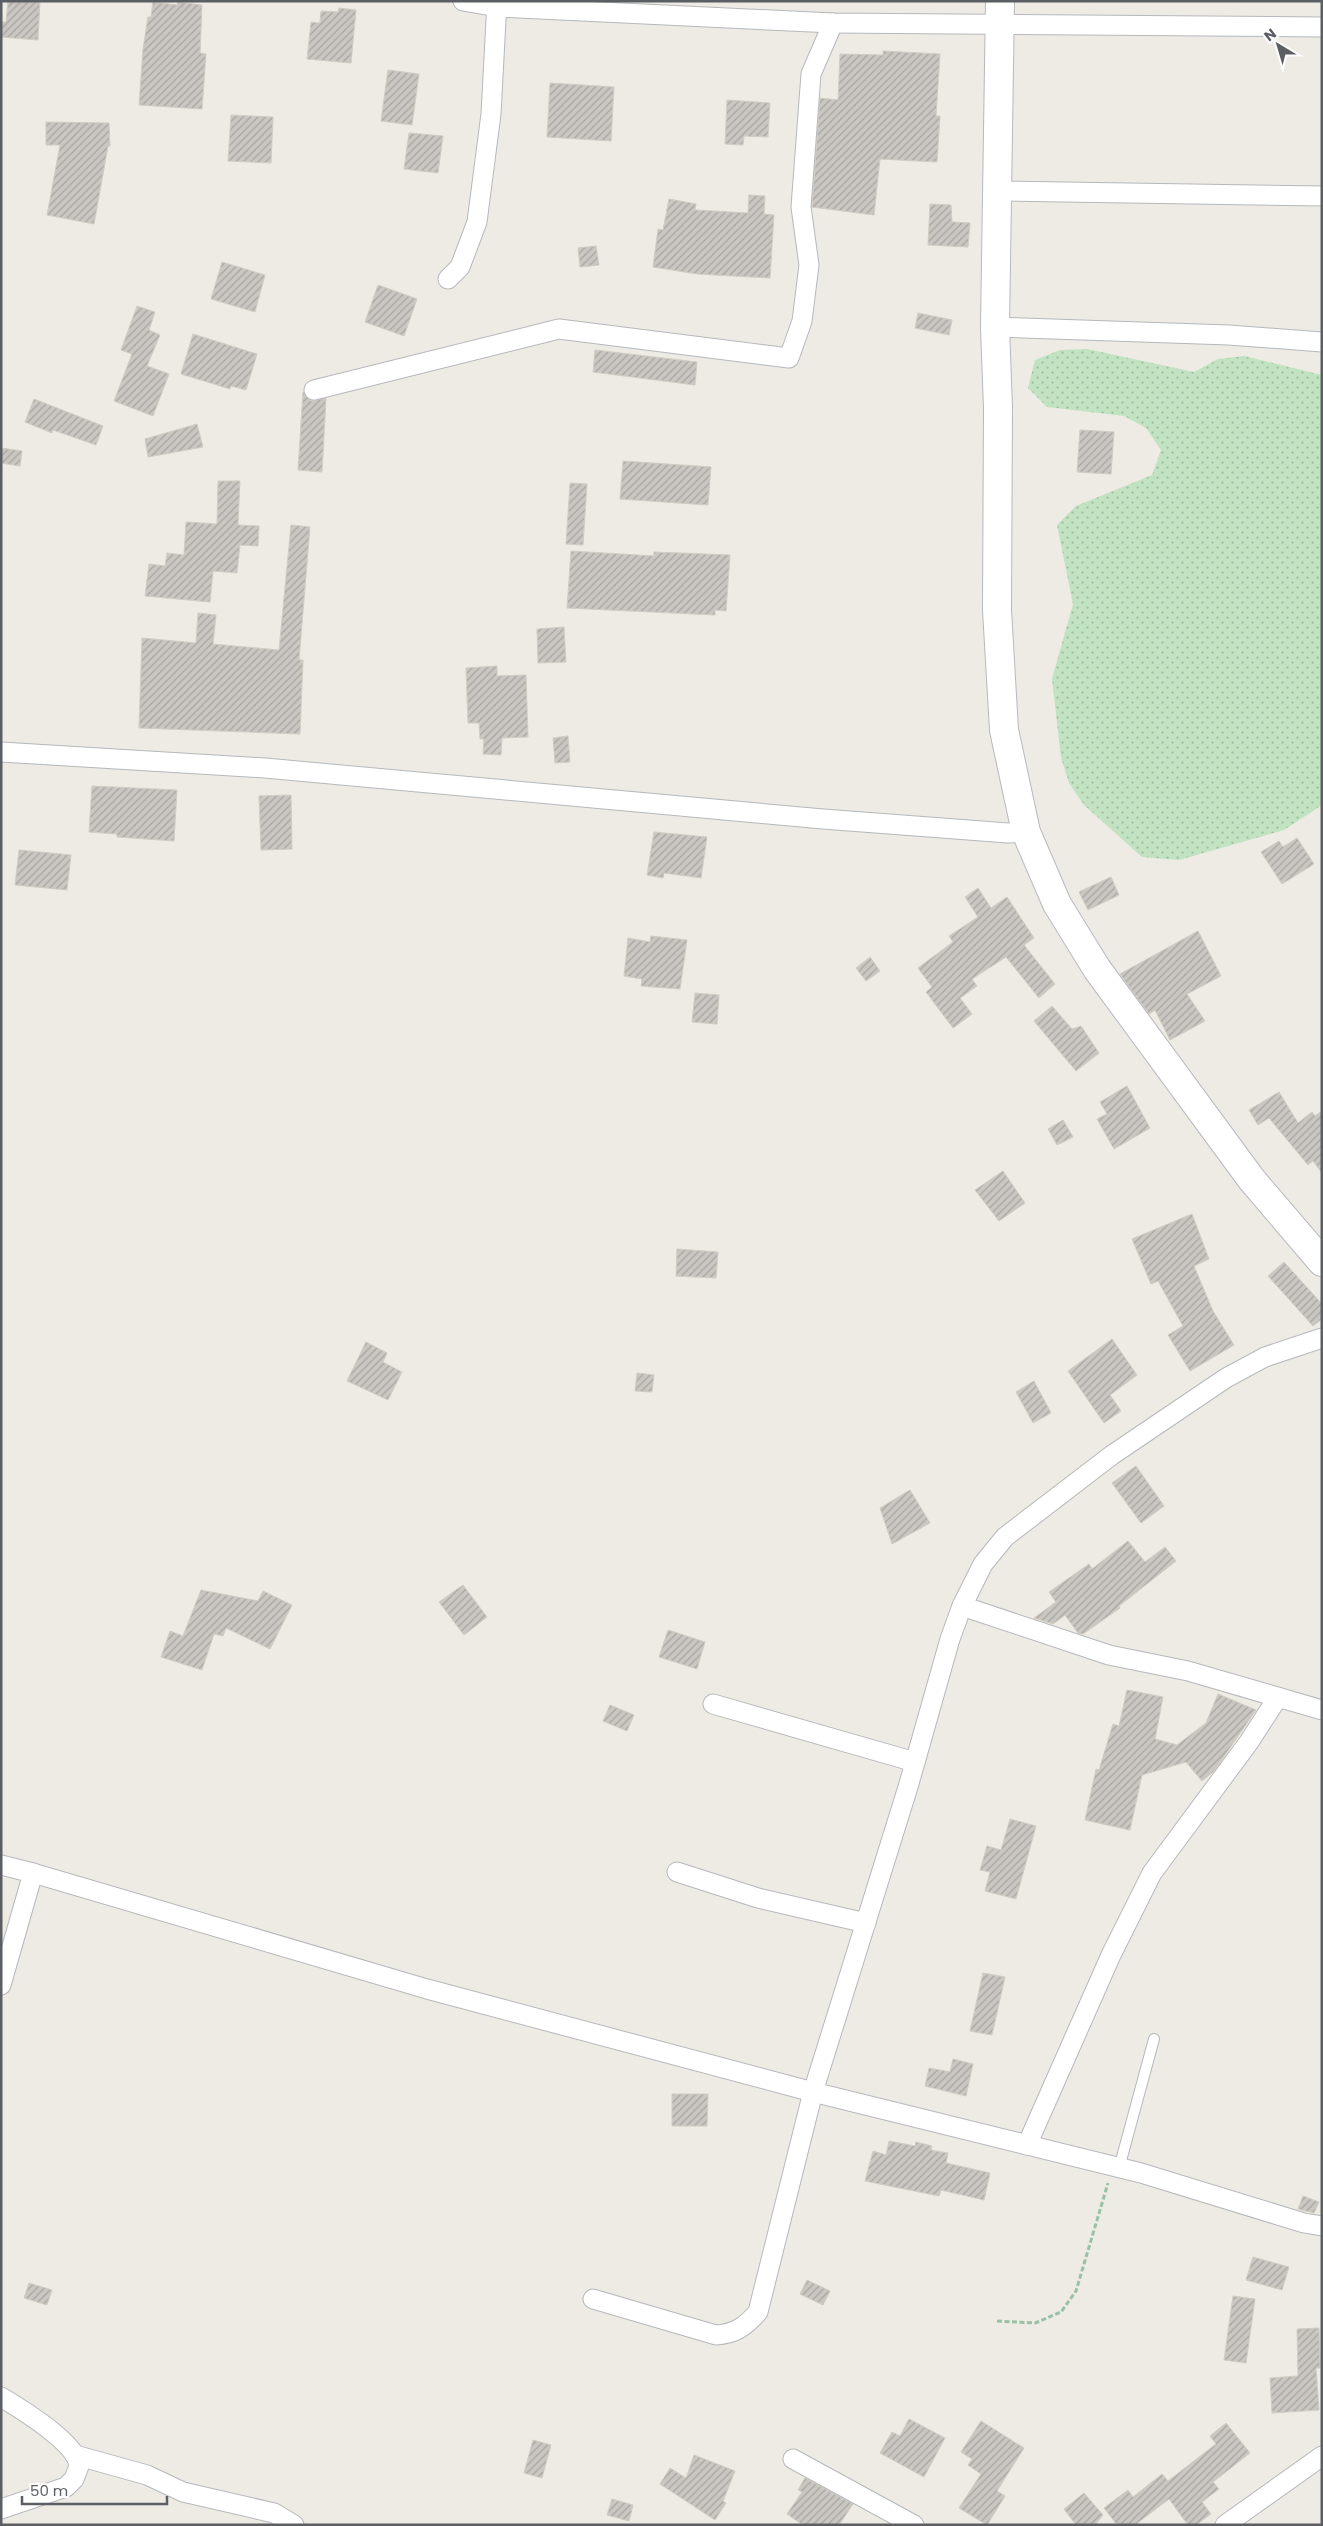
<svg xmlns="http://www.w3.org/2000/svg" width="1323" height="2526" font-family="Poppins,sans-serif">
<defs>
<pattern id="green-dots" width="8" height="8" patternUnits="userSpaceOnUse" patternTransform="scale(1.25)"><rect width="8" height="8" fill="#c1e3c1"/><path d="M2 2h.1M6 6h.1" fill="none" stroke="#a0bba0" stroke-width="1.8" stroke-linecap="round"/></pattern>
<pattern id="building-hatch" width="6" height="6" patternUnits="userSpaceOnUse" patternTransform="scale(1.25)"><rect width="6" height="6" fill="#cac7c2"/><path d="M-1 1l2-2M0 6l6-6M5 7l2-2" fill="none" stroke="#a7a5a1"/></pattern>
</defs>
<rect width="100%" height="100%" fill="#edebe3"/>
<path fill="url(#green-dots)" d="M1087,349L1194,372L1218,359L1244,356L1322,375V805L1284,830L1179,860L1142,857L1084,805L1069,783L1061,758L1052,679L1073,604L1057,525L1076,506L1152,475L1161,450L1146,428L1124,416L1047,407L1028,388L1035,360L1060,350Z"/>
<g fill="url(#building-hatch)" stroke="#d1ccc2">
<path d="M8,1H40L38,40L1,37V22H6Z"/>
<path d="M153,2L177,5L178,2L202,5L200,53L206,54L202,109L139,105L143,49L148,17H151Z"/>
<path d="M339,8L356,10L351,63L307,59L311,22L320,23L321,11L338,12Z"/>
<path d="M883,51L940,54L936,116H940L937,162L880,159L874,215L812,207L820,98L838,100L840,54L883,55Z"/>
<path d="M388,70L419,74L412,125L381,121Z"/>
<path d="M550,83L614,87L611,141L547,137Z"/>
<path d="M727,100L770,103L768,137L744,136L743,145L725,144Z"/>
<path d="M231,115L273,117L271,163L228,161Z"/>
<path d="M46,122L109,123L110,146H108L94,224L47,215L60,145H46Z"/>
<path d="M409,133L443,136L438,173L404,169Z"/>
<path d="M749,195L765,196L764,214L774,215L770,278L697,274L653,267L658,229L663,230L669,199L696,204L695,210L748,213Z"/>
<path d="M930,204L951,205L952,222L970,223L968,247L928,245Z"/>
<path d="M596,246L599,265L580,267L578,248Z"/>
<path d="M222,262L265,275L255,312L211,299Z"/>
<path d="M378,285L417,299L404,336L365,322Z"/>
<path d="M137,306L155,312L149,330L160,335L147,366L169,374L153,416L114,401L132,354L121,350Z"/>
<path d="M918,313L952,320L949,335L915,328Z"/>
<path d="M193,334L257,354L246,390L231,386L230,389L181,374Z"/>
<path d="M595,350L697,362L695,385L593,372Z"/>
<path d="M303,392L311,401L326,398L322,472L298,470Z"/>
<path d="M34,399L103,426L96,445L53,430L52,433L25,422Z"/>
<path d="M197,424L203,447L148,457L145,439Z"/>
<path d="M1080,430L1114,432L1111,474L1077,472Z"/>
<path d="M1,448L22,451L20,466L1,463Z"/>
<path d="M623,461L711,467L708,505L620,499Z"/>
<path d="M218,481H240L238,525L259,526L258,546L240,545L237,573L213,571L210,602L145,596L149,564L165,566L167,553L184,555L186,522L217,524Z"/>
<path d="M570,483L587,484L583,545L566,544Z"/>
<path d="M291,525L310,527L299,660H303L300,734L139,728L142,638L196,643L198,613L216,615L213,644L279,650Z"/>
<path d="M571,551L654,556V552L730,555L726,611L715,610V615L567,608Z"/>
<path d="M564,627L566,662L538,663L537,629Z"/>
<path d="M497,666V676L526,675L528,737L502,738L501,755L483,754L484,739H480L479,723H468L466,668Z"/>
<path d="M568,736L570,762L555,763L553,738Z"/>
<path d="M92,786L177,790L174,841L117,837V834L89,832Z"/>
<path d="M291,795L292,849L261,850L259,796Z"/>
<path d="M654,832L707,837L701,878L664,873L663,878L647,875Z"/>
<path d="M1297,838L1314,864L1282,884L1261,852L1279,841L1283,847Z"/>
<path d="M19,850L71,855L67,890L15,885Z"/>
<path d="M1111,877L1119,895L1088,910L1079,892Z"/>
<path d="M978,888L991,908L1007,897L1034,938L1024,945L1055,984L1039,998L1006,957L972,979L977,986L960,998L972,1014L953,1028L926,992L932,987L918,968L953,942L949,936L978,917L965,897Z"/>
<path d="M1198,931L1221,976L1187,994L1205,1021L1170,1040L1155,1010L1149,1014L1120,974Z"/>
<path d="M651,936L687,940L680,989L641,986L642,979L624,976L628,938L650,942Z"/>
<path d="M870,957L880,971L866,981L856,968Z"/>
<path d="M695,993L719,995L717,1024L692,1022Z"/>
<path d="M1052,1006L1072,1029L1081,1026L1099,1053L1076,1071L1034,1021Z"/>
<path d="M1127,1086L1150,1128L1114,1149L1097,1119L1107,1114L1100,1102Z"/>
<path d="M1279,1092L1298,1123L1312,1112L1315,1116L1322,1111V1173L1313,1161L1308,1165L1269,1118L1258,1125L1249,1110Z"/>
<path d="M1063,1120L1073,1137L1057,1145L1048,1129Z"/>
<path d="M1003,1171L1025,1203L999,1221L975,1190Z"/>
<path d="M1192,1214L1209,1259L1194,1266L1213,1311L1234,1345L1190,1371L1168,1335L1183,1326L1158,1281L1151,1284L1132,1239Z"/>
<path d="M677,1249L718,1252L716,1278L676,1276Z"/>
<path d="M1284,1262L1322,1304V1319L1313,1326L1268,1276Z"/>
<path d="M1112,1339L1137,1375L1110,1395L1121,1411L1104,1423L1068,1371Z"/>
<path d="M366,1342L387,1353L383,1362L402,1372L388,1400L347,1381Z"/>
<path d="M637,1373L654,1375L652,1392L635,1391Z"/>
<path d="M1034,1381L1051,1413L1033,1423L1016,1392Z"/>
<path d="M1136,1466L1164,1506L1141,1523L1112,1483Z"/>
<path d="M910,1490L930,1523L892,1544L880,1508Z"/>
<path d="M1128,1541L1145,1562L1165,1547L1176,1561L1119,1606L1120,1608L1083,1634L1078,1633L1065,1615L1053,1624L1034,1618L1056,1602L1049,1592L1089,1564L1092,1569Z"/>
<path d="M463,1585L487,1617L464,1635L439,1602Z"/>
<path d="M201,1590L258,1601L263,1591L292,1605L270,1649L226,1628L223,1636L214,1634L202,1670L161,1657L170,1631L183,1636Z"/>
<path d="M668,1630L705,1642L697,1669L659,1657Z"/>
<path d="M1127,1690L1163,1697L1155,1739L1177,1745L1206,1723L1218,1694L1256,1710L1214,1771L1202,1781L1186,1762L1142,1775L1130,1830L1085,1820L1096,1769L1099,1770L1113,1724L1119,1726Z"/>
<path d="M610,1705L634,1715L627,1731L603,1721Z"/>
<path d="M1010,1819L1036,1826L1016,1899L985,1891L990,1872L980,1870L987,1846L1001,1850Z"/>
<path d="M983,1973L1005,1977L992,2035L970,2031Z"/>
<path d="M953,2059L973,2064L966,2096L925,2086L929,2068L950,2072Z"/>
<path d="M672,2094H708L707,2126H672Z"/>
<path d="M889,2141L915,2146L916,2142L932,2146L931,2150L948,2153L946,2163L990,2173L984,2200L941,2190L939,2196L865,2181L873,2151L886,2155Z"/>
<path d="M1303,2196L1319,2202L1314,2213L1298,2209Z"/>
<path d="M1253,2257L1289,2267L1282,2290L1246,2280Z"/>
<path d="M807,2280L830,2291L823,2305L800,2294Z"/>
<path d="M29,2283L52,2290L47,2305L24,2298Z"/>
<path d="M1233,2296L1255,2299L1246,2363L1224,2360Z"/>
<path d="M1319,2328L1320,2368H1316L1319,2410L1272,2413L1270,2378L1298,2376L1297,2329Z"/>
<path d="M909,2419L945,2438L924,2477L880,2453L892,2432L900,2436Z"/>
<path d="M981,2421L1024,2448L997,2491L1005,2496L987,2525L959,2508L981,2474L968,2465L972,2459L961,2452Z"/>
<path d="M1226,2423L1250,2453L1213,2482L1219,2489L1202,2502L1211,2514L1196,2525H1188L1169,2499L1135,2525H1117L1104,2508L1128,2490L1133,2497L1162,2474L1168,2481L1216,2444L1210,2436Z"/>
<path d="M533,2440L551,2445L542,2478L524,2473Z"/>
<path d="M694,2455L735,2471L723,2501L726,2503L715,2520L660,2484L670,2468L686,2478Z"/>
<path d="M805,2478L853,2504L839,2525H803L787,2514L802,2492L798,2490Z"/>
<path d="M1084,2493L1103,2515L1095,2525H1076L1064,2509Z"/>
<path d="M612,2499L633,2505L629,2521L607,2515Z"/>
</g>
<g fill="none" stroke-linecap="round" stroke-linejoin="round">
<defs>
<path id="service" d="M1119,2168L1154,2039"/>
<g id="minor">
<path d="M463,1L497,7L833,23L1322,27"/>
<path d="M996,191L1322,196"/>
<path d="M448,279L460,267L477,222L491,114L497,1"/>
<path d="M995,327L1229,335L1322,342"/>
<path d="M314,390L559,329L789,358L802,321L809,265L801,207L811,74L833,23"/>
<path d="M1,752L265,768L823,819L1008,833L1026,832"/>
<path d="M962,1606L1109,1655L1188,1671L1322,1710"/>
<path d="M713,1704L915,1762"/>
<path d="M1,1865L33,1873L1,1985"/>
<path d="M677,1872L758,1898L866,1923"/>
<path d="M33,1873L427,1989L813,2092L1141,2173L1304,2223L1322,2226"/>
<path d="M1027,2145L1111,1955L1152,1873L1249,1742L1278,1697"/>
<path d="M593,2299L716,2335C735,2334 746,2326 758,2312L813,2092L908,1787L950,1639L962,1606L983,1564L1005,1537L1112,1455L1226,1378L1265,1357L1322,1338"/>
<path d="M1,2397C21,2409 77,2443 79,2466L74,2479L66,2487L1,2509"/>
<path d="M75,2455L147,2475L183,2492L274,2513L294,2525"/>
<path d="M793,2459L914,2525"/>
<path d="M1225,2525L1322,2456"/>
</g>
<path id="secondary" d="M1000,1L995,327L998,408L997,610L1004,730L1026,832L1057,904L1097,969L1252,1180L1322,1262"/>
</defs>
<use href="#service" stroke="#b5b8bc" stroke-width="12"/>
<use href="#minor" stroke="#b5b8bc" stroke-width="21"/>
<use href="#secondary" stroke="#b6b9be" stroke-width="30"/>
<path stroke="#99c1a5" stroke-width="3" stroke-dasharray="5 2.5" stroke-linecap="butt" d="M997,2321L1035,2323L1061,2312L1076,2291L1108,2183"/>
<use href="#service" stroke="#fff" stroke-width="10"/>
<use href="#minor" stroke="#fff" stroke-width="19"/>
<use href="#secondary" stroke="#fff" stroke-width="28"/>
</g>
<rect width="1323" height="2526" fill="none" stroke="#5b5f63" stroke-width="5"/>
<g transform="translate(1278 45) rotate(322)" stroke="#ffffff" stroke-width="4" paint-order="stroke">
<path d="M0-4L9 19L0 12L-9 19Z" fill="#5b5f63"/>
<text y="-8" font-size="14" font-weight="bold" text-anchor="middle" fill="#5b5f63">N</text>
</g>
<path d="M22 2496v8h145v-8" fill="none" stroke="#5b5f63" stroke-width="2.5"/>
<text x="30" y="2496" font-size="15" fill="#5b5f63" stroke="#ffffff" stroke-width="4" paint-order="stroke">50 m</text>
</svg>
